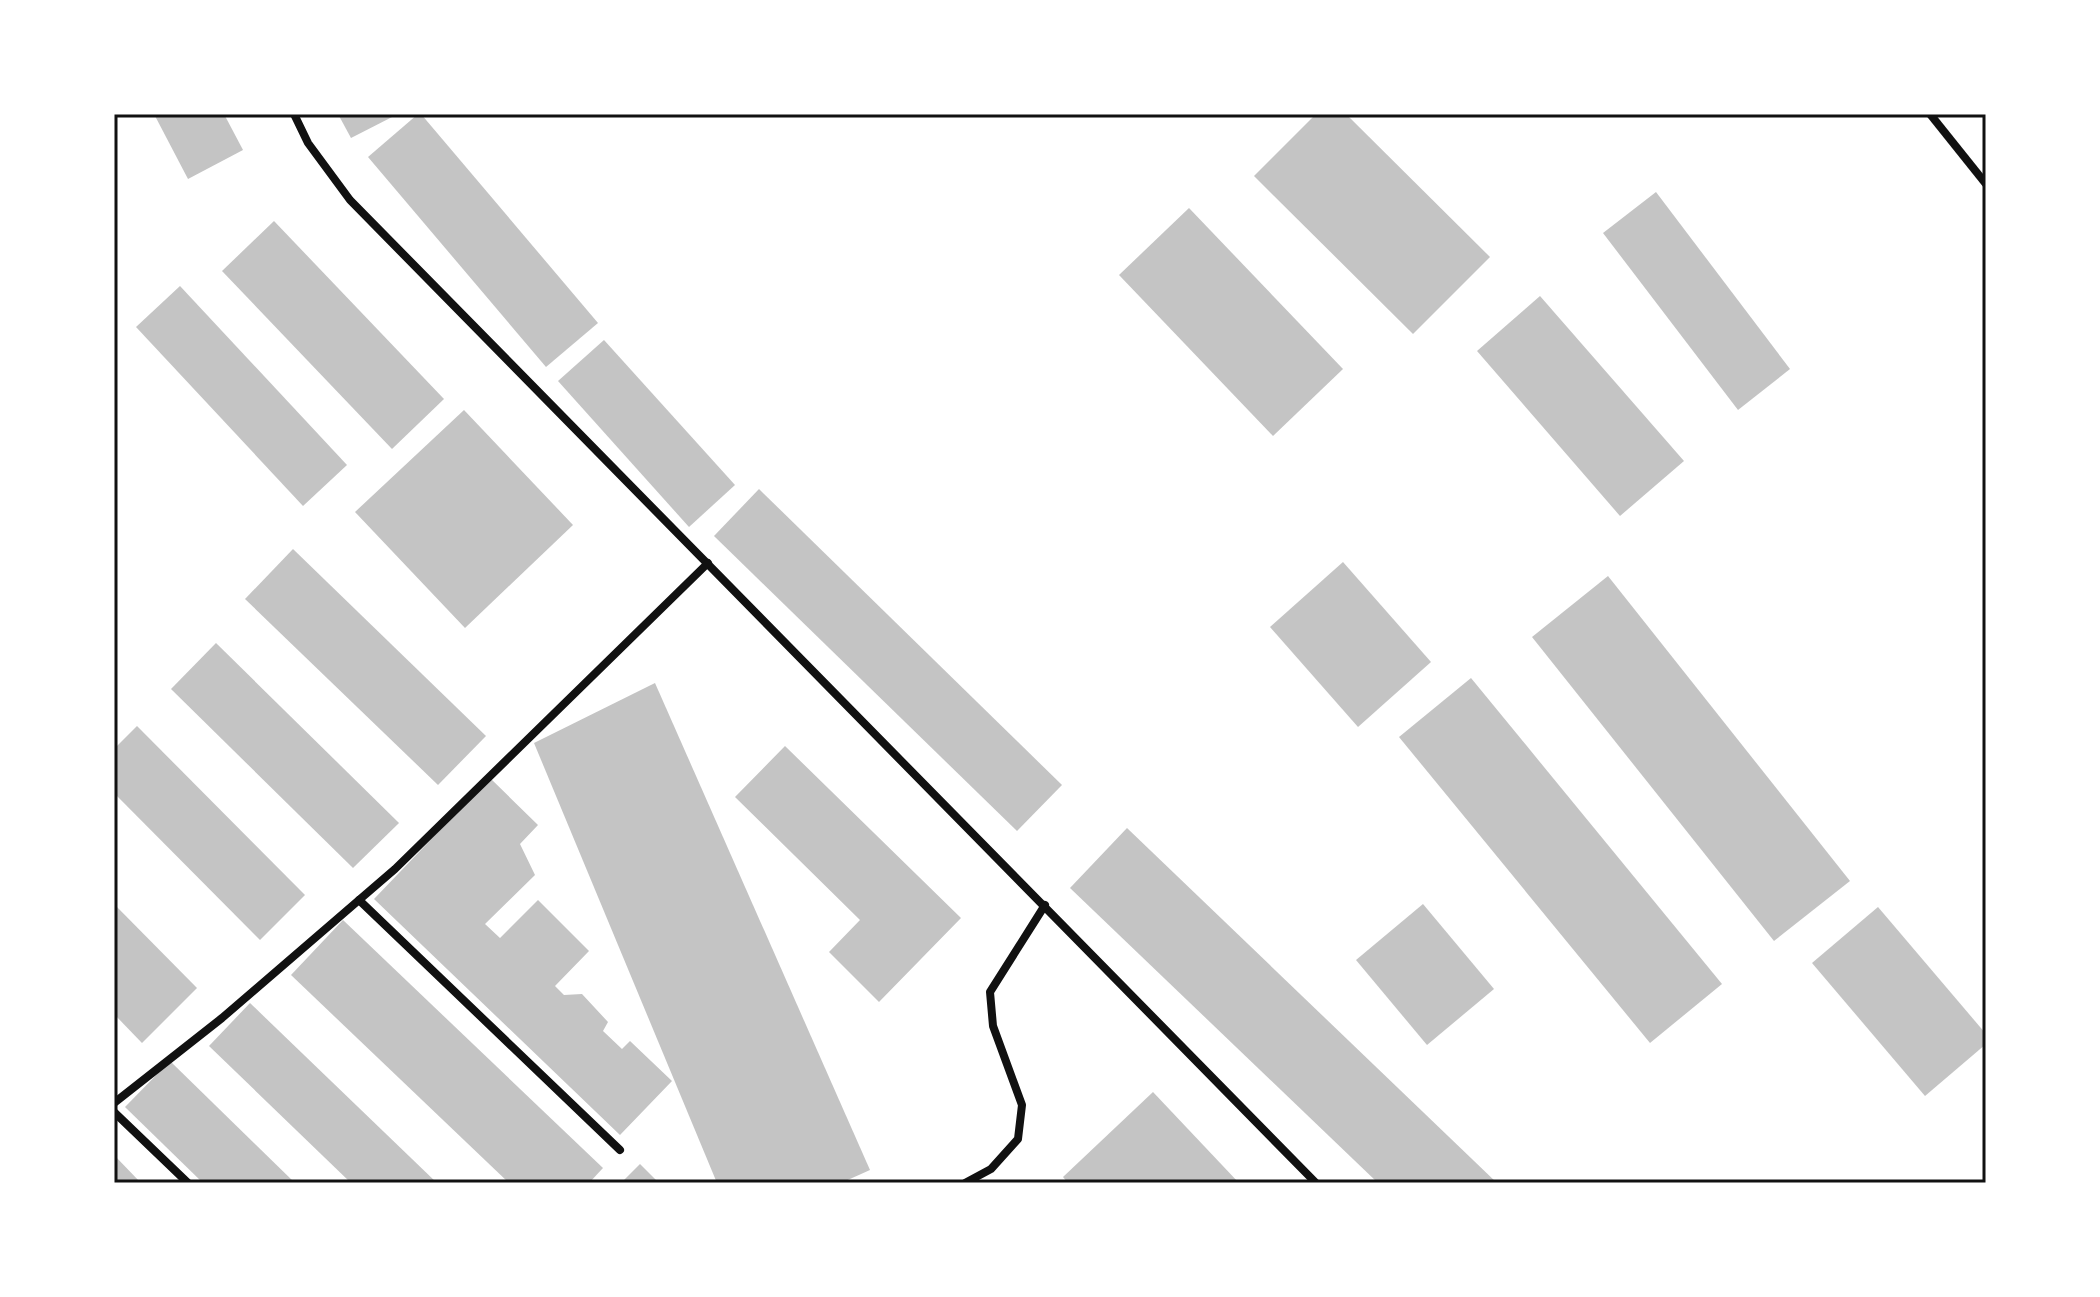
<svg xmlns="http://www.w3.org/2000/svg" width="2100" height="1297" font-family="Spectral,serif">
<rect width="100%" height="100%" fill="#fff"/>
<g fill="#c4c4c4">
<path d="M154,114H224L243,150L188,179Z"/>
<path d="M338,114H398L351,138Z"/>
<path d="M418,114H421L598,323L546,367L368,157Z"/>
<path d="M1316,114H1346L1490,257L1413,334L1254,176Z"/>
<path d="M1656,192L1790,369L1738,410L1603,233Z"/>
<path d="M1189,208L1343,369L1273,436L1119,275Z"/>
<path d="M274,221L444,399L392,449L222,271Z"/>
<path d="M180,286L347,465L303,506L136,327Z"/>
<path d="M1540,296L1684,461L1620,516L1477,351Z"/>
<path d="M604,340L735,485L689,527L558,381Z"/>
<path d="M464,410L573,525L465,628L355,512Z"/>
<path d="M759,489L1062,785L1017,831L714,536Z"/>
<path d="M293,549L486,736L438,785L245,599Z"/>
<path d="M1343,562L1431,662L1358,727L1270,627Z"/>
<path d="M1608,576L1850,881L1774,941L1532,637Z"/>
<path d="M216,643L399,823L353,868L171,689Z"/>
<path d="M1471,678L1722,984L1650,1043L1399,737Z"/>
<path d="M655,683L870,1170L841,1183H717L534,743Z"/>
<path d="M137,726L305,895L260,940L114,793V749Z"/>
<path d="M785,746L961,918L879,1002L829,952L860,920L735,797Z"/>
<path d="M490,778L538,825L520,844L535,875L485,924L500,938L538,900L589,951L555,986L564,995L582,994L608,1022L603,1031L622,1049L630,1041L672,1081L620,1135L374,899Z"/>
<path d="M1127,828L1497,1183H1378L1070,888Z"/>
<path d="M114,904L197,988L142,1043L114,1014Z"/>
<path d="M1423,904L1494,989L1427,1045L1356,960Z"/>
<path d="M1878,907L1986,1034V1044L1925,1096L1812,963Z"/>
<path d="M343,920L603,1168L589,1183H509L291,975Z"/>
<path d="M250,1003L437,1183H351L209,1046Z"/>
<path d="M170,1061L295,1183H203L125,1107Z"/>
<path d="M1153,1092L1239,1183H1068L1063,1177Z"/>
<path d="M114,1155L141,1183H114Z"/>
<path d="M640,1164L659,1183H621Z"/>
</g>
<g fill="none" stroke-linecap="round" stroke-linejoin="round">
<g stroke="#111" stroke-width="8">
<path d="M294,114L308,143L350,200L1316,1183"/>
<path d="M1930,114L1986,184"/>
<path d="M359,900L620,1150"/>
<path d="M114,1103L222,1018L395,869L708,563"/>
<path d="M114,1112L188,1183"/>
<path d="M965,1183L991,1169L1018,1139L1022,1105L993,1026L990,992L1045,905"/>
</g>
</g>
<rect width="2100" height="1297" fill="none" stroke="#ffffff" stroke-width="232"/>
<rect x="116" y="116" width="1868" height="1065" fill="none" stroke="#111" stroke-width="3"/>
</svg>
